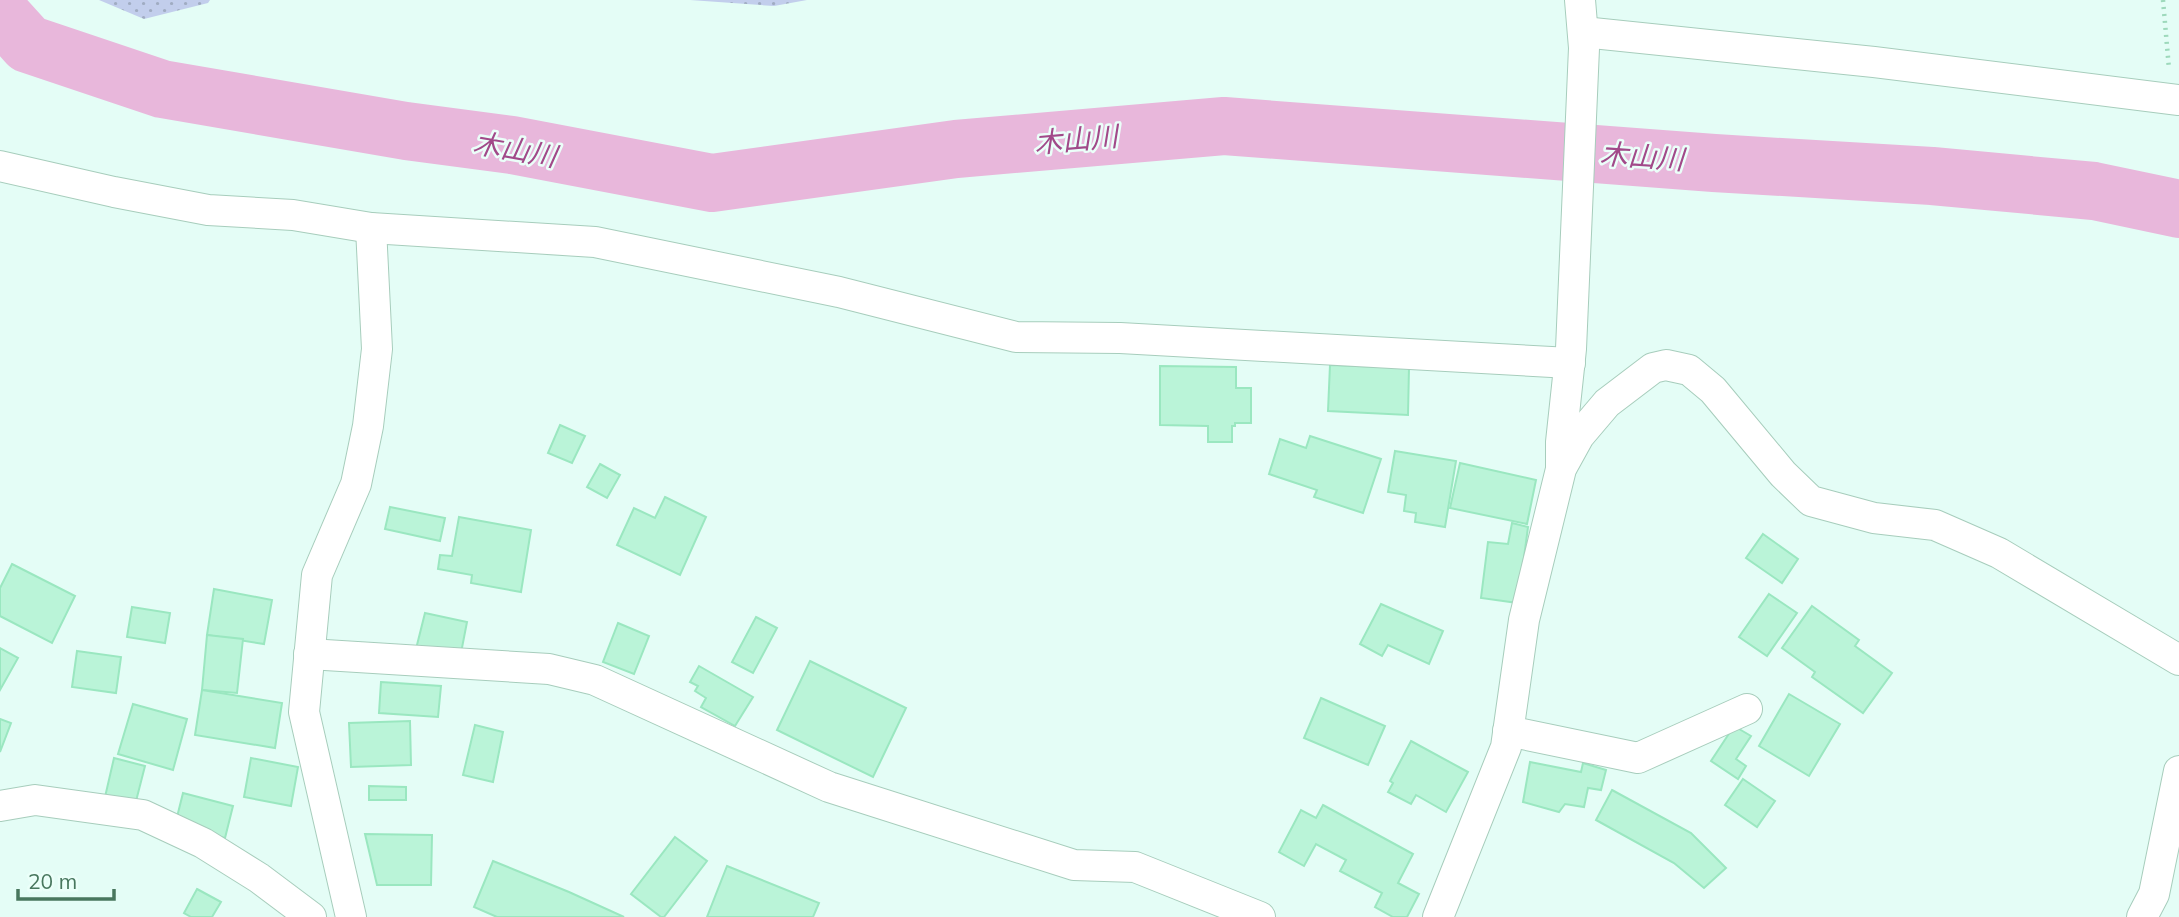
<svg xmlns="http://www.w3.org/2000/svg" width="2179" height="917" font-family="Mulish,'Noto Sans JP',sans-serif">
<defs>
<pattern id="grass-dots" width="8" height="8" patternUnits="userSpaceOnUse" patternTransform="scale(1.75)"><rect width="8" height="8" fill="#c2ceec"/><path d="M2 2h.1M6 6h.1" fill="none" stroke="#a0acc2" stroke-width="1.8" stroke-linecap="round"/></pattern>
</defs>
<rect width="100%" height="100%" fill="#e4fdf6"/>
<g fill="url(#grass-dots)">
<path d="M99,0H210L208,3L144,19Z"/>
<path d="M690,0H807L774,6Z"/>
</g>
<g fill="none" stroke-linecap="round" stroke-linejoin="round">
<path stroke="#e8b7db" stroke-width="58" d="M0,13L28,44L162,89L406,131L512,145L712,183L956,149L1224,126L1714,163L1932,176L2094,191L2179,209"/>
</g>
<g fill="#baf4d8" stroke="#9ae7c0" stroke-width="2">
<path d="M1330,365L1409,368L1408,415L1328,411Z"/>
<path d="M1160,366L1236,367V388H1251V423H1235V426H1232V442H1208V426L1160,425Z"/>
<path d="M560,425L585,436L572,463L548,453Z"/>
<path d="M1310,436L1381,459L1363,513L1314,497L1317,490L1269,474L1280,439L1306,448Z"/>
<path d="M1395,451L1456,461L1445,527L1415,522L1416,513L1404,511L1406,495L1388,492Z"/>
<path d="M1460,463L1536,480L1527,524L1450,508Z"/>
<path d="M600,464L620,475L607,498L587,487Z"/>
<path d="M665,497L706,517L680,575L617,545L634,508L655,518Z"/>
<path d="M390,507L445,518L440,541L385,529Z"/>
<path d="M459,517L531,530L521,592L471,583L472,575L438,569L440,555L452,556Z"/>
<path d="M1512,523L1528,527L1518,603L1481,598L1488,542L1508,544Z"/>
<path d="M1763,534L1798,559L1782,583L1746,558Z"/>
<path d="M12,564L75,596L52,643L0,616V588Z"/>
<path d="M214,589L272,600L264,644L207,635Z"/>
<path d="M1769,594L1797,613L1767,656L1739,637Z"/>
<path d="M1381,604L1443,631L1429,664L1388,645L1382,656L1360,644Z"/>
<path d="M1812,606L1859,640L1855,646L1892,673L1863,713L1812,677L1815,672L1782,648Z"/>
<path d="M132,607L170,613L165,643L127,637Z"/>
<path d="M425,613L467,622L460,658L416,649Z"/>
<path d="M756,617L777,628L753,673L732,662Z"/>
<path d="M618,623L649,636L634,674L603,662Z"/>
<path d="M207,635L243,639L237,693L202,690Z"/>
<path d="M0,648L18,658L0,690Z"/>
<path d="M77,651L121,657L116,693L72,687Z"/>
<path d="M810,661L906,708L873,777L777,730Z"/>
<path d="M699,666L753,697L735,726L701,707L706,698L695,691L698,686L690,682Z"/>
<path d="M381,682L441,686L438,717L379,713Z"/>
<path d="M202,690L282,703L275,748L195,735Z"/>
<path d="M1789,694L1840,724L1809,776L1759,746Z"/>
<path d="M1321,698L1385,726L1368,765L1304,738Z"/>
<path d="M133,704L187,719L173,770L118,754Z"/>
<path d="M0,719L11,723L0,752Z"/>
<path d="M410,721L411,765L351,767L349,723Z"/>
<path d="M475,725L503,732L493,782L463,775Z"/>
<path d="M1734,726L1751,736L1736,759L1746,766L1738,779L1711,761Z"/>
<path d="M1411,741L1468,772L1446,812L1416,795L1411,804L1388,792L1393,783L1390,781Z"/>
<path d="M114,758L145,766L135,805L105,797Z"/>
<path d="M251,758L298,767L291,806L244,797Z"/>
<path d="M1530,762L1581,772L1583,763L1606,770L1601,790L1588,788L1584,807L1565,804L1559,812L1523,802Z"/>
<path d="M1743,779L1775,801L1757,827L1725,805Z"/>
<path d="M369,786L406,787V800H369Z"/>
<path d="M1612,790L1691,833L1726,868L1704,888L1674,863L1596,820Z"/>
<path d="M183,793L233,806L225,838L175,825Z"/>
<path d="M1323,805L1413,854L1398,883L1419,894L1407,917H1393L1375,907L1382,893L1340,871L1346,860L1316,844L1304,866L1279,852L1301,810L1316,818Z"/>
<path d="M365,834L432,835L431,885H377Z"/>
<path d="M675,837L707,861L664,917H661L631,894Z"/>
<path d="M493,861L569,892L624,917H497L474,907Z"/>
<path d="M727,866L819,903L813,917H707Z"/>
<path d="M197,889L221,902L212,917H191L184,913Z"/>
</g>
<g fill="none" stroke-linecap="round" stroke-linejoin="round">
<defs>
<g id="street">
<path d="M1583,32L1874,62L2179,100"/>
<path d="M0,166L114,192L208,210L293,215L371,228L595,242L839,292L1016,337L1120,338L1570,363"/>
<path d="M1563,465L1579,436L1607,403L1653,368L1666,365L1689,370L1713,390L1783,474L1811,501L1874,518L1935,525L1999,553L2179,660"/>
<path d="M309,654L549,669L595,680L829,787L1074,865L1135,867L1260,917"/>
<path d="M1508,731L1638,758L1747,709"/>
<path d="M0,806L35,800L143,815L203,843L259,878L311,917"/>
<path d="M351,917L304,712L317,575L356,484L368,426L377,349L371,228"/>
<path d="M1438,917L1506,747L1524,620L1561,469V442L1571,349L1584,48L1580,0"/>
<path d="M2142,917L2154,894L2179,771"/>
</g>
</defs>
<use href="#street" stroke="#a7cdbc" stroke-width="32"/>
<path stroke="#9dd9bb" stroke-width="4.5" stroke-dasharray="2 5" stroke-linecap="butt" d="M2163,0L2169,69"/>
<use href="#street" stroke="#fff" stroke-width="30"/>
</g>
<g text-anchor="middle" dominant-baseline="central" stroke-width="5" stroke-linejoin="round" paint-order="stroke">
<g font-size="28" font-style="italic" fill="#a14989" stroke="#ebfff9">
<text transform="translate(1076 139) rotate(-5)">木山川</text>
<text transform="translate(515 149) rotate(10)">木山川</text>
<text transform="translate(1642 156) rotate(4)">木山川</text>
</g>
</g>
<path d="M18 889v10h96v-10" fill="none" stroke="#48775e" stroke-width="3.5"/>
<text x="28" y="889" font-size="21" fill="#48775e" stroke="#ebfff9" stroke-width="5" paint-order="stroke">20 m</text>
</svg>
